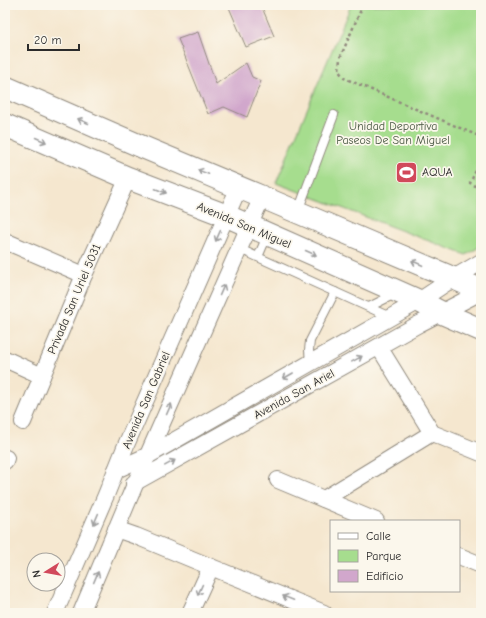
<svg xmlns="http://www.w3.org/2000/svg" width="486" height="618" font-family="'Comic Neue',sans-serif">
<rect width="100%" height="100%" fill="#fbf7ec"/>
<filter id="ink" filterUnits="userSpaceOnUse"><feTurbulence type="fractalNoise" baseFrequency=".025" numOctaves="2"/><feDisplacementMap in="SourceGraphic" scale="8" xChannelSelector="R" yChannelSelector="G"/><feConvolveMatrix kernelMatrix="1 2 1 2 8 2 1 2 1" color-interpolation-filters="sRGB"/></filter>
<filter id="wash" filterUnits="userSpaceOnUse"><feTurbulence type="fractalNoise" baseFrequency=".012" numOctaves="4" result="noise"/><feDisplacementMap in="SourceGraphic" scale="16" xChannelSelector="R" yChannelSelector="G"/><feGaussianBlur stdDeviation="0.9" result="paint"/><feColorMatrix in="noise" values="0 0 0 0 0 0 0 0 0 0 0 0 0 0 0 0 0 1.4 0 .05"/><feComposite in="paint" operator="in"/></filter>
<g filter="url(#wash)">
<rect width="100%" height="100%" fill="#f5e7cf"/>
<path fill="#a6dd8e" stroke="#68845c" d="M351,5H481V246L466,255L276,183Z"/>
<g id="blocks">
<g fill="#d1a7cc">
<path d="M228,5H261L274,36L246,47Z"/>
<path d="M198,32L216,84L246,63L252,77L261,81L247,117L224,107L208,114L178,39Z"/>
</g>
</g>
</g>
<g filter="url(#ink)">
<use href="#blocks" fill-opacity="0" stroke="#90897d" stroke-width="1"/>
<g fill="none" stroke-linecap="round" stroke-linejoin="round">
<defs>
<g id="service">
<path d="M298,211L334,115"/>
<path d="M240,249L390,317"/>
<path d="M258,257L267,236"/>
<path d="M369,307L395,294"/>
<path d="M310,363L309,350L310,341L335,292"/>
</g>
<g id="minor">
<path d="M5,241L84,275"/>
<path d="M379,347L432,433L481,453"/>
<path d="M5,359L42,376"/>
<path d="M23,422L84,275L128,178"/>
<path d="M5,461L6,458"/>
<path d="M116,470L149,455L419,301L452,279L481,262"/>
<path d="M278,480L376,521"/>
<path d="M134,483L419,324L481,292"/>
<path d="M324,499L432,433"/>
<path d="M116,529L136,536L211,567L324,613"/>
<path d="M459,556L481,565"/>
<path d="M55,613L106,495L126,445L239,187"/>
<path d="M81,613L136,482L262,197"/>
<path d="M190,613L211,567"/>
</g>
<g id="secondary">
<path d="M5,87L145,148L262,197L481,290"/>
<path d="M5,125L128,178L227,216L419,301L442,313L481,330"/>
</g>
</defs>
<use href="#service" stroke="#90897d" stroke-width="10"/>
<use href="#minor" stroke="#90897d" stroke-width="18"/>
<use href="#secondary" stroke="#90897d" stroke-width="24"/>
<g stroke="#90897d" stroke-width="2.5" stroke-dasharray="3 3" stroke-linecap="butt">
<path d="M363,5L340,58L339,71L344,78L481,137"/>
<path d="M481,160L470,183L481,189"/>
</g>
<use href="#service" stroke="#fff" stroke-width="8"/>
<use href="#minor" stroke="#fff" stroke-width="16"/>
<use href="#secondary" stroke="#fff" stroke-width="22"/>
</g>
<defs><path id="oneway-shaft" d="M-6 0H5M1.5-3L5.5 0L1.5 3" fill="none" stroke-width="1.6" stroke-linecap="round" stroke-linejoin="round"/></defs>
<g stroke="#a0a0a0">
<use href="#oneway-shaft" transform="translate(83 121) rotate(-156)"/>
<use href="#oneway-shaft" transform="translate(41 140) rotate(24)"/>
<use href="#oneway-shaft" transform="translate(203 172) rotate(-158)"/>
<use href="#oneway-shaft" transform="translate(161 191) rotate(21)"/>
<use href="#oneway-shaft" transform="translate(218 236) rotate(114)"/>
<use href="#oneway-shaft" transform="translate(311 253) rotate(24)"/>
<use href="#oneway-shaft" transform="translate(417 263) rotate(-157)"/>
<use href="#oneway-shaft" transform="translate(222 290) rotate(-66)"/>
<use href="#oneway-shaft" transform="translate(357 359) rotate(-29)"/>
<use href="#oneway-shaft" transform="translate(288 376) rotate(150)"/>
<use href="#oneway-shaft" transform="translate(169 409) rotate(-66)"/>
<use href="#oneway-shaft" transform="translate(170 463) rotate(-29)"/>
<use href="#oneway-shaft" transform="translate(96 519) rotate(113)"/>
<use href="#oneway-shaft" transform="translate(96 577) rotate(-67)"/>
<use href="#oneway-shaft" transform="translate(200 590) rotate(114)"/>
<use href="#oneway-shaft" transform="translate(288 598) rotate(-158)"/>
</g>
</g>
<defs>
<symbol id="stadium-square" viewBox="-11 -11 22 22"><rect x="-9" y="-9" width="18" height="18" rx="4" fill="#d1495b" stroke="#fbf7ec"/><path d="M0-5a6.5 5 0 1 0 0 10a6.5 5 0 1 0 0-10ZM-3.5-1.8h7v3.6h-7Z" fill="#fff"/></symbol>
</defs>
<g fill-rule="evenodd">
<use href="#stadium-square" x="394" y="160" width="25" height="25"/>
</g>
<g text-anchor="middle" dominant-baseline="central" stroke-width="3.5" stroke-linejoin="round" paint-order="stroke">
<g font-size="12" fill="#4a5844" stroke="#fbf7ec">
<text x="393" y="126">Unidad Deportiva<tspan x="393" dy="14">Paseos De San Miguel</tspan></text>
</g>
<g font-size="12" fill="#2b2b2b" stroke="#fbf7ec" text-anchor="start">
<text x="422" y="172">AQUA</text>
</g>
<g font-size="12" fill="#2b2b2b" stroke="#fbf7ec">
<text transform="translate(244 225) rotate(23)">Avenida San Miguel</text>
<text transform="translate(74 299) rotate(-67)">Privada San Uriel 5031</text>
<text transform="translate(294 394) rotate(-29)">Avenida San Ariel</text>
<text transform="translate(146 400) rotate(-67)">Avenida San Gabriel</text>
</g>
</g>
<rect width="486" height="618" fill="none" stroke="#fbf7ec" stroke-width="20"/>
<rect x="330" y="520" width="130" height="72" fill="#fbf7ec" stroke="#a8a59f"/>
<rect x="338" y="533" width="20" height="6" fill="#ffffff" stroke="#a8a59f"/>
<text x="366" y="540" font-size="12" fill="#2b2b2b">Calle</text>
<rect x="338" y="550" width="20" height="12" fill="#a6dd8e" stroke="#a8a59f"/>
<text x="366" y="560" font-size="12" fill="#2b2b2b">Parque</text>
<rect x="338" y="570" width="20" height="12" fill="#d1a7cc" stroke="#a8a59f"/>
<text x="366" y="580" font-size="12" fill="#2b2b2b">Edificio</text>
<g transform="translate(46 572) rotate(259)"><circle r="19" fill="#fbf7ec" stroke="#a8a59f"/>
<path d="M0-3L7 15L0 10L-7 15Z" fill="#d1495b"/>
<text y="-6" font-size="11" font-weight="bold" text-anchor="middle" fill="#2b2b2b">N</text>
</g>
<path d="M28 44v6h51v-6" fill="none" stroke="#2b2b2b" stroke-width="2"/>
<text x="34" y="44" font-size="12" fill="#2b2b2b" stroke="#fbf7ec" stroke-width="3" paint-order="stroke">20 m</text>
</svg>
